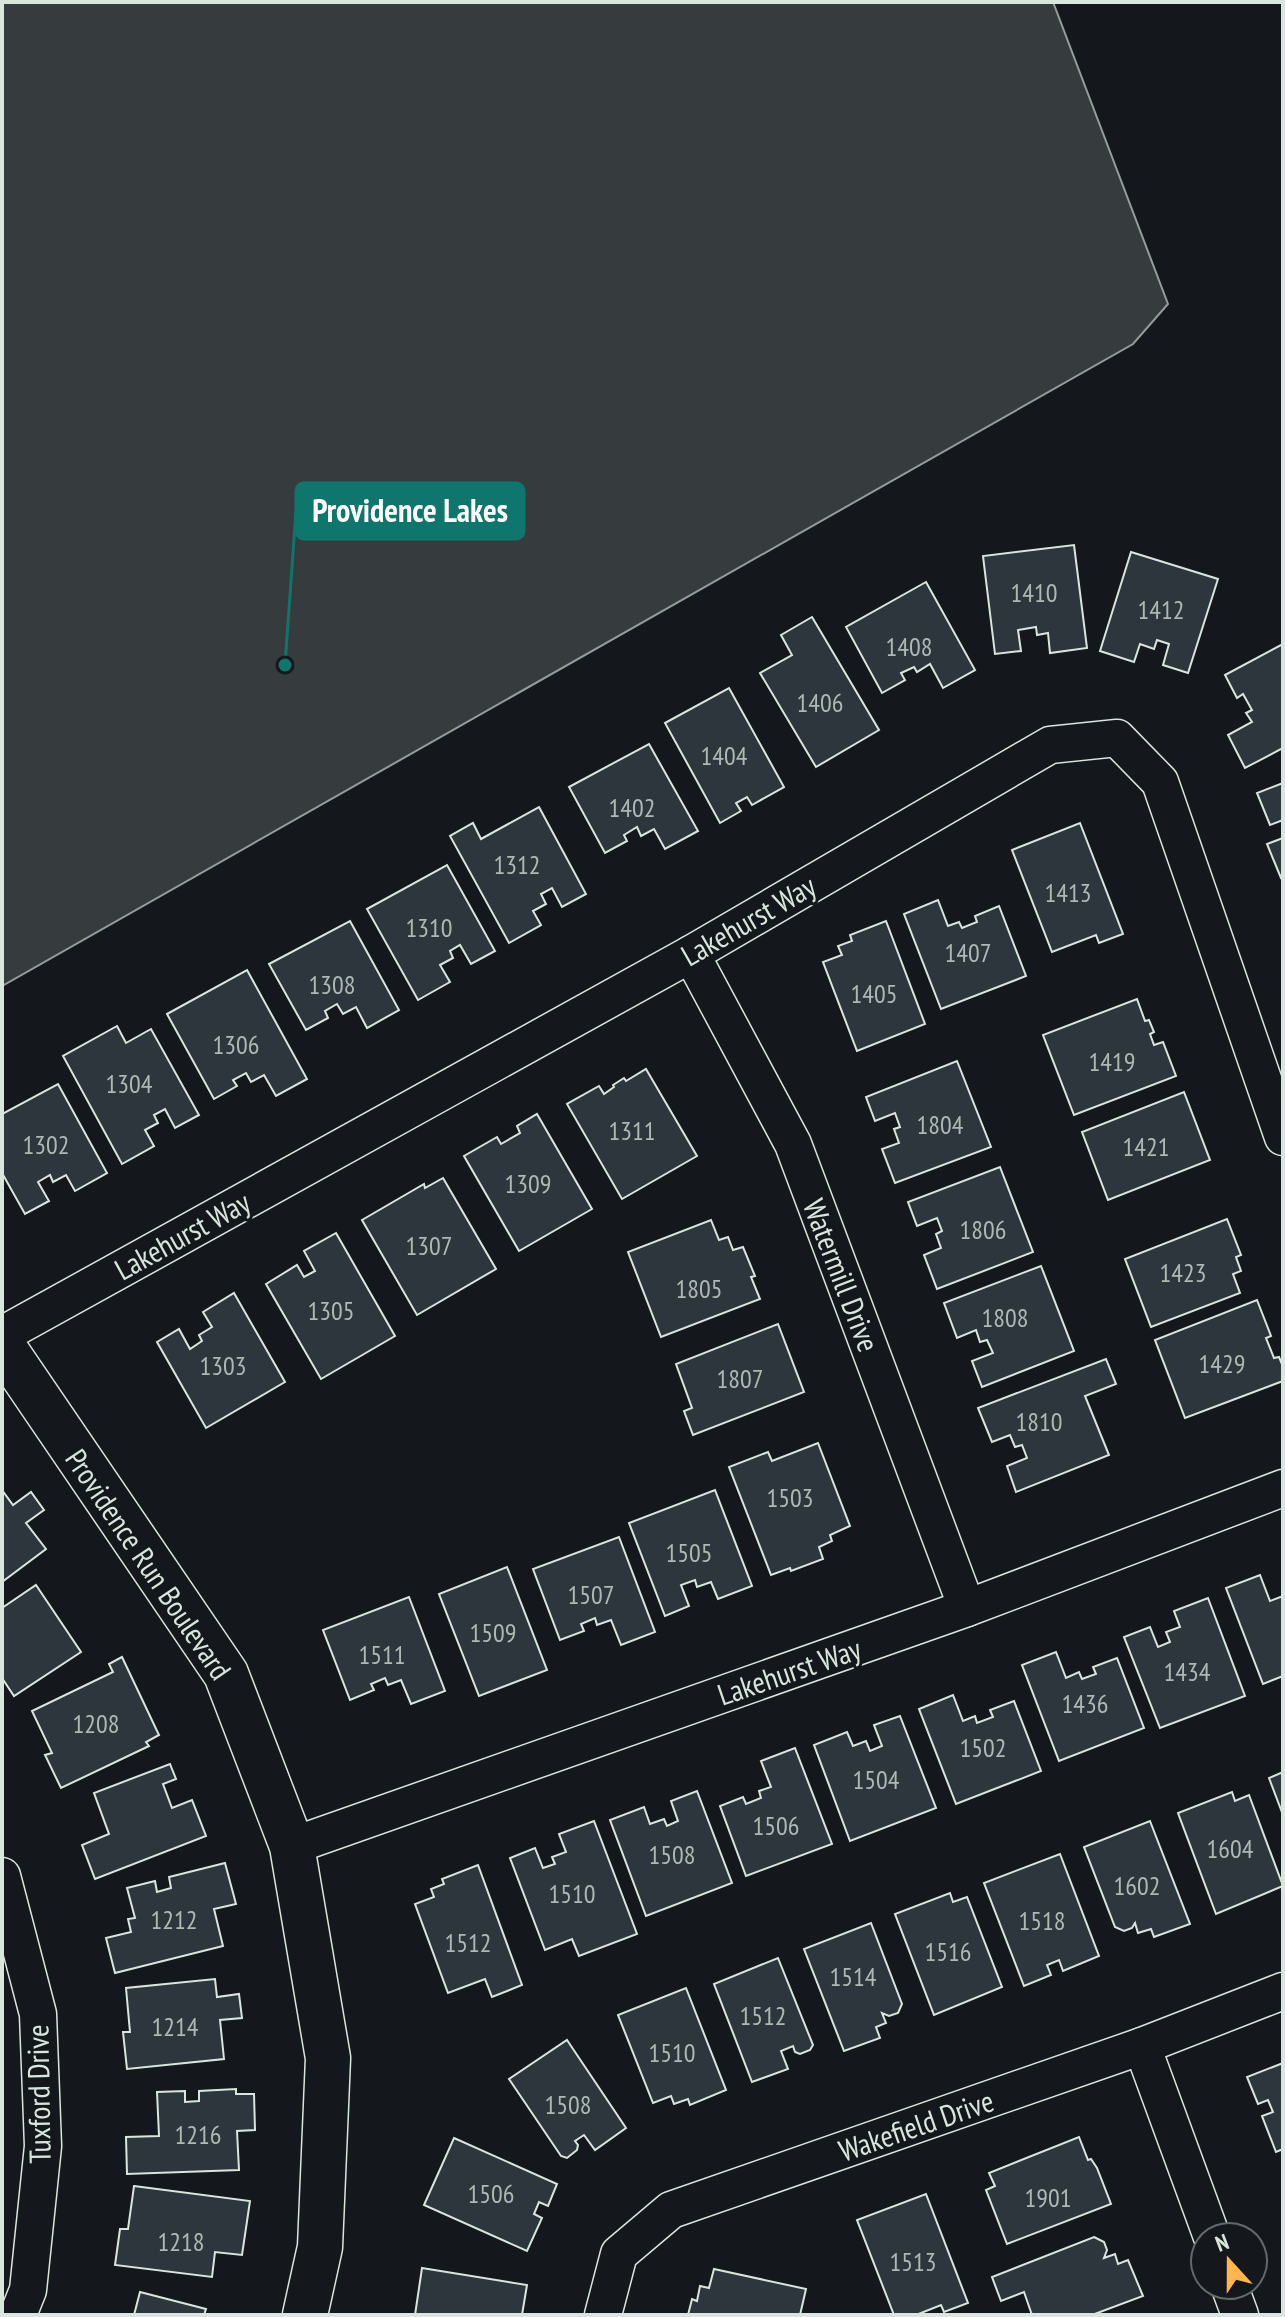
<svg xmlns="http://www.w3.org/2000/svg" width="1285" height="2317" font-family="'PT Sans Narrow',sans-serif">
<rect width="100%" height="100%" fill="#14181c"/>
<path fill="#363b3e" stroke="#939e99" stroke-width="2" d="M2,2H1053L1168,304L1133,344L2,986Z"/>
<g fill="#2c363c" stroke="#d8e6dc" stroke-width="2">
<path d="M1074,545L1087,648L1050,653L1048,633L1037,635L1036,627L1018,630L1021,651L995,654L983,556Z"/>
<path d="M1131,552L1218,579L1188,673L1163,665L1169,644L1157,640L1154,649L1140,644L1134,662L1100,651Z"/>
<path d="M926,582L975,670L943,688L930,664L917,672L914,667L901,673L905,680L882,693L846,627Z"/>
<path d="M812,617L879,730L816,767L760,673L792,655L781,635Z"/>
<path d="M1283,644V748L1245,768L1228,735L1252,722L1246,713L1252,710L1243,694L1237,698L1225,675Z"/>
<path d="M729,688L784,787L752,805L747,797L736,803L741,811L720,823L665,723Z"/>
<path d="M649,744L698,831L665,849L654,829L641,836L637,827L624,835L627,841L605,853L569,787Z"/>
<path d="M1283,783V820L1270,825L1257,793Z"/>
<path d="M539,807L586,894L562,907L552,888L541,894L546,904L533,911L541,925L509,943L450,836L473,823L481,839Z"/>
<path d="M1080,823L1123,934L1099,943L1096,935L1052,952L1012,850Z"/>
<path d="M1283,838V877L1281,878L1267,844Z"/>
<path d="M447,865L495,951L471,964L460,945L450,951L453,958L440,965L450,982L418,1000L367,909Z"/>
<path d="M938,900L948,926L959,922L962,928L977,922L975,916L999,906L1026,976L941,1009L904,914Z"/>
<path d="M350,921L399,1010L367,1028L356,1007L343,1014L337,1004L325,1011L328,1018L306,1030L269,964Z"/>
<path d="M886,921L925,1024L857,1051L823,962L842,955L838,946L852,941L850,935Z"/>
<path d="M247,970L307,1079L276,1096L264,1075L251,1082L246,1073L233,1080L237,1086L214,1099L167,1014Z"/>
<path d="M1137,999L1145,1021L1149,1020L1154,1032L1150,1034L1154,1045L1163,1042L1176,1076L1074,1115L1043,1035Z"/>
<path d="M117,1026L126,1043L151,1029L199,1115L175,1128L165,1109L154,1115L158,1123L145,1130L154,1146L122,1164L63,1056Z"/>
<path d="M957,1061L991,1147L895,1183L882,1149L899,1143L894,1129L900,1127L895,1113L875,1121L866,1097Z"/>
<path d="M646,1069L697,1156L622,1199L567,1104L599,1086L604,1094L614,1087L613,1085L624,1078L626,1081Z"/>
<path d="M58,1084L107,1173L75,1191L66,1175L53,1182L50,1175L38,1182L49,1201L25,1214L2,1173V1114Z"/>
<path d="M1184,1092L1210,1160L1108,1200L1082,1132Z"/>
<path d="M537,1114L592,1209L519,1251L464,1156L497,1137L501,1144L520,1133L517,1126Z"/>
<path d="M1000,1167L1033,1252L937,1289L924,1255L941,1248L936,1234L942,1231L937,1218L917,1226L908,1202Z"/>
<path d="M443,1178L496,1269L417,1315L362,1220L424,1184L425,1188Z"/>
<path d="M1227,1219L1241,1255L1236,1257L1241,1271L1233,1274L1240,1293L1151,1327L1125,1259Z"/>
<path d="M711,1220L719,1240L728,1237L733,1250L743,1247L755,1276L751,1277L760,1299L661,1337L628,1252Z"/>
<path d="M336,1233L395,1336L321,1379L266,1284L297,1265L304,1277L315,1271L304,1251Z"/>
<path d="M1041,1266L1074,1351L982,1387L972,1361L993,1353L987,1340L980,1342L976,1330L957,1338L944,1303Z"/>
<path d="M234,1293L285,1382L206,1428L157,1342L179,1329L190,1349L202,1341L199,1335L212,1327L203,1312Z"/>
<path d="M1257,1300L1271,1336L1266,1338L1274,1358L1279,1357L1283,1367V1381L1185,1418L1155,1340Z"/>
<path d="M778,1324L804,1392L693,1435L684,1411L692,1408L676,1364Z"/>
<path d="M1106,1359L1116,1384L1085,1396L1109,1455L1016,1492L1007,1466L1027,1458L1022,1445L1015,1447L1010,1435L992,1442L978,1408Z"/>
<path d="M818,1443L850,1526L830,1535L832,1541L819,1547L823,1559L791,1571L790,1568L771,1575L729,1467L768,1452L772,1461Z"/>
<path d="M2,1490L13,1505L31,1492L44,1510L26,1523L46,1549L2,1582Z"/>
<path d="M715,1490L752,1586L718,1599L711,1582L697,1587L695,1580L681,1585L689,1606L665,1616L629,1523Z"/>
<path d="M619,1537L655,1632L621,1645L611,1620L597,1625L595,1618L581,1624L584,1631L560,1640L533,1569Z"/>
<path d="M507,1567L547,1670L479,1696L439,1594Z"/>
<path d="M1260,1575L1270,1601L1283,1596V1676L1263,1684L1226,1588Z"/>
<path d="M36,1585L81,1652L14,1696L2,1678V1608Z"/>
<path d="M409,1597L445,1691L411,1704L401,1680L388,1685L385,1678L371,1684L374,1690L350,1700L323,1630Z"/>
<path d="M1208,1598L1245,1696L1160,1728L1124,1637L1150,1627L1158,1647L1170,1642L1166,1632L1180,1627L1174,1611Z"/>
<path d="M1056,1652L1066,1678L1079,1672L1082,1679L1096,1674L1093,1667L1117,1658L1144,1728L1059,1761L1022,1665Z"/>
<path d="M122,1657L159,1735L146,1742L149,1746L61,1788L45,1755L52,1753L32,1711L113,1672L109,1664Z"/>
<path d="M953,1695L963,1721L975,1716L977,1723L993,1717L990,1710L1014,1701L1041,1771L956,1804L919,1709Z"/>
<path d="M900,1716L936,1808L850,1841L814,1745L847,1732L853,1746L866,1741L870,1751L882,1746L874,1725Z"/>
<path d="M795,1748L832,1844L746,1876L720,1806L743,1797L746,1804L761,1798L759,1791L771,1787L761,1761Z"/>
<path d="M170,1764L176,1779L163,1784L172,1808L192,1800L206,1836L95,1879L82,1845L109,1834L94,1793Z"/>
<path d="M1283,1772V1815L1269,1778Z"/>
<path d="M697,1791L732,1883L646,1916L610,1820L644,1807L650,1824L664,1819L667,1826L678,1821L671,1801Z"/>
<path d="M1232,1792L1235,1801L1249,1795L1283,1886L1216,1914L1178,1813Z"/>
<path d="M594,1821L637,1934L579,1956L572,1939L545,1950L510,1858L535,1848L543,1868L555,1864L552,1857L566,1852L559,1834Z"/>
<path d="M1150,1821L1190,1924L1154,1937L1151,1929L1138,1933L1135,1923L1132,1928L1124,1931L1115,1927L1084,1847Z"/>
<path d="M1060,1854L1099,1956L1063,1971L1059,1960L1047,1965L1051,1975L1024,1986L984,1883Z"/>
<path d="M225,1863L236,1904L214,1909L223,1946L115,1973L106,1938L131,1932L128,1919L135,1918L127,1888L155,1881L157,1892L171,1888L169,1877Z"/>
<path d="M478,1865L522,1985L492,1997L485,1979L448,1993L415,1904L434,1897L431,1889L444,1884L442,1879Z"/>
<path d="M950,1893L953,1902L967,1897L1002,1987L934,2015L895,1914Z"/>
<path d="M871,1923L902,2004L898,2013L889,2016L882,2013L886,2023L876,2027L880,2038L844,2051L804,1949Z"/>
<path d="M778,1958L813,2045L810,2050L800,2054L795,2052L793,2046L781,2051L788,2069L752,2082L714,1984Z"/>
<path d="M215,1979L217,1997L239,1994L242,2018L220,2020L224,2059L127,2069L123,2032H130L126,1988Z"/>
<path d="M686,1988L726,2090L690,2105L688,2099L674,2104L671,2096L653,2103L618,2015Z"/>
<path d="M567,2040L626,2128L595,2150L584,2135L575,2141L578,2145L577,2150L567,2158L561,2156L509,2079Z"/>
<path d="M1283,2063V2149L1276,2152L1262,2116L1273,2112L1268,2100L1258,2104L1247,2077Z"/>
<path d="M236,2089V2094H254L255,2130L237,2131L239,2170L127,2174L126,2137L159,2136L157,2092L185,2091V2102L199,2101V2091Z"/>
<path d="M1079,2137L1088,2160L1091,2159L1097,2168L1111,2204L1007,2244L986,2190L995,2186L989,2173Z"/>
<path d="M454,2138L557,2184L548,2206L539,2202L534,2214L542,2218L527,2251L424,2205Z"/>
<path d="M134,2186L250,2201L242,2255L215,2252L212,2277L115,2265L120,2229H128Z"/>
<path d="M926,2194L968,2303L944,2312L941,2305L916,2315H894L857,2220Z"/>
<path d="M1094,2237L1104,2242L1107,2250L1104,2258L1115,2254L1118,2264L1128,2260L1143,2296L1092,2315H1032L1024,2292L1001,2301L992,2277Z"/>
<path d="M422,2268L527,2285L522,2315H415Z"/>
<path d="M714,2269L806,2289L800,2315H688L692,2299L697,2301L700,2286L709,2288Z"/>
<path d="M140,2292L206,2309L204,2315H134Z"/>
</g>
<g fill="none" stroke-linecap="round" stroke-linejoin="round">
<defs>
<g id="minor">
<path d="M691,954L793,1144L967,1608"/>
<path d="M2,1335L691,954L1050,745L1117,738L1160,782L1283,1137"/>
<path d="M292,1846L967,1608L1283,1488"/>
<path d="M2,1876L38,2014L43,2146L28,2290L18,2315"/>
<path d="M1142,2046L1212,2237"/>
<path d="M1229,2285L1240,2315"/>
<path d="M603,2315L619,2254L671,2210L1142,2046L1283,1991"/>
</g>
<path id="tertiary" d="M2,1345L226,1674L292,1846L328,2058L320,2247L305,2315"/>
</defs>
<use href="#minor" stroke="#d8e6dc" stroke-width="39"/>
<use href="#tertiary" stroke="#d8e6dc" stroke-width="47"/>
<use href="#minor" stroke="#14181c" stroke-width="36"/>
<use href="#tertiary" stroke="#14181c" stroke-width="44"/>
</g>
<g text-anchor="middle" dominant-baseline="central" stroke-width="6" stroke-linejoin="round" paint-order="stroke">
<g font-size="26" fill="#adbab4">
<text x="1034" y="592">1410</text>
<text x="1161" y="609">1412</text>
<text x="909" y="646">1408</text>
<text x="820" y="702">1406</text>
<text x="724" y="755">1404</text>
<text x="632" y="807">1402</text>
<text x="517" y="864">1312</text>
<text x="1068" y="892">1413</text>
<text x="429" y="927">1310</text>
<text x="968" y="952">1407</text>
<text x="332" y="984">1308</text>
<text x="874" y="993">1405</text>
<text x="236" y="1044">1306</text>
<text x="1112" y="1061">1419</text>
<text x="129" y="1083">1304</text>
<text x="940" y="1124">1804</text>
<text x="632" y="1130">1311</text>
<text x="46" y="1144">1302</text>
<text x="1146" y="1146">1421</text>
<text x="528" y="1183">1309</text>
<text x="983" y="1229">1806</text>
<text x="429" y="1245">1307</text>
<text x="1183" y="1272">1423</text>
<text x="699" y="1288">1805</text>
<text x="331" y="1310">1305</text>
<text x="1005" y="1317">1808</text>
<text x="1222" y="1363">1429</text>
<text x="223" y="1365">1303</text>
<text x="740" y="1378">1807</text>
<text x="1039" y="1421">1810</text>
<text x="790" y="1497">1503</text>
<text x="689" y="1552">1505</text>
<text x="591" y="1594">1507</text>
<text x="493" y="1632">1509</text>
<text x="382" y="1654">1511</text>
<text x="1187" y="1671">1434</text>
<text x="1085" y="1703">1436</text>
<text x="96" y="1723">1208</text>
<text x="983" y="1747">1502</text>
<text x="876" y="1779">1504</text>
<text x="776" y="1825">1506</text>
<text x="1230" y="1848">1604</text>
<text x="672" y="1854">1508</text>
<text x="1137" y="1885">1602</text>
<text x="572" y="1893">1510</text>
<text x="174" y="1919">1212</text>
<text x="1042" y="1920">1518</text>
<text x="468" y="1942">1512</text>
<text x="948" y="1951">1516</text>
<text x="853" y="1976">1514</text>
<text x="763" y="2015">1512</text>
<text x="175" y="2026">1214</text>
<text x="672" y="2052">1510</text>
<text x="568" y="2104">1508</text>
<text x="198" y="2134">1216</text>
<text x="491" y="2193">1506</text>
<text x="1048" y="2197">1901</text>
<text x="181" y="2241">1218</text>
<text x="913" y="2261">1513</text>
</g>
<g font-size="30" fill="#d8e6dc" stroke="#14181c">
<text transform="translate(748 920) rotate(-30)">Lakehurst Way</text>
<text transform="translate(182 1235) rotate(-29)">Lakehurst Way</text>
<text transform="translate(842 1275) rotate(69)">Watermill Drive</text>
<text transform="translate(149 1564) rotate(56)">Providence Run Boulevard</text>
<text transform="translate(789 1671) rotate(-19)">Lakehurst Way</text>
<text transform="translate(38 2094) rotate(-91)">Tuxford Drive</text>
<text transform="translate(916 2125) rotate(-19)">Wakefield Drive</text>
</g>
</g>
<path fill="none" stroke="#0f766e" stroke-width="3" d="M285 665L296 511"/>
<circle fill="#0f766e" stroke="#14181c" stroke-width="3" cx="285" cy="665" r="8"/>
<rect fill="#0f766e" stroke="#0f766e" stroke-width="3" x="296" y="483" width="228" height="56" rx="8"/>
<g font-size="32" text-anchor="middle" font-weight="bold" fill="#fff">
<text x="410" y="522">Providence Lakes</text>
</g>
<rect width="1285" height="2317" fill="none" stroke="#d8e6dc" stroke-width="8"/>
<g transform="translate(1229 2261) rotate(339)"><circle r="38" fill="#14181c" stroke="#626a69" stroke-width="2"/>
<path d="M0-6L14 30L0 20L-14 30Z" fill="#ffb74d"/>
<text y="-12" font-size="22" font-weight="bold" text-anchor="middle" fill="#d8e6dc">N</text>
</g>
</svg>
